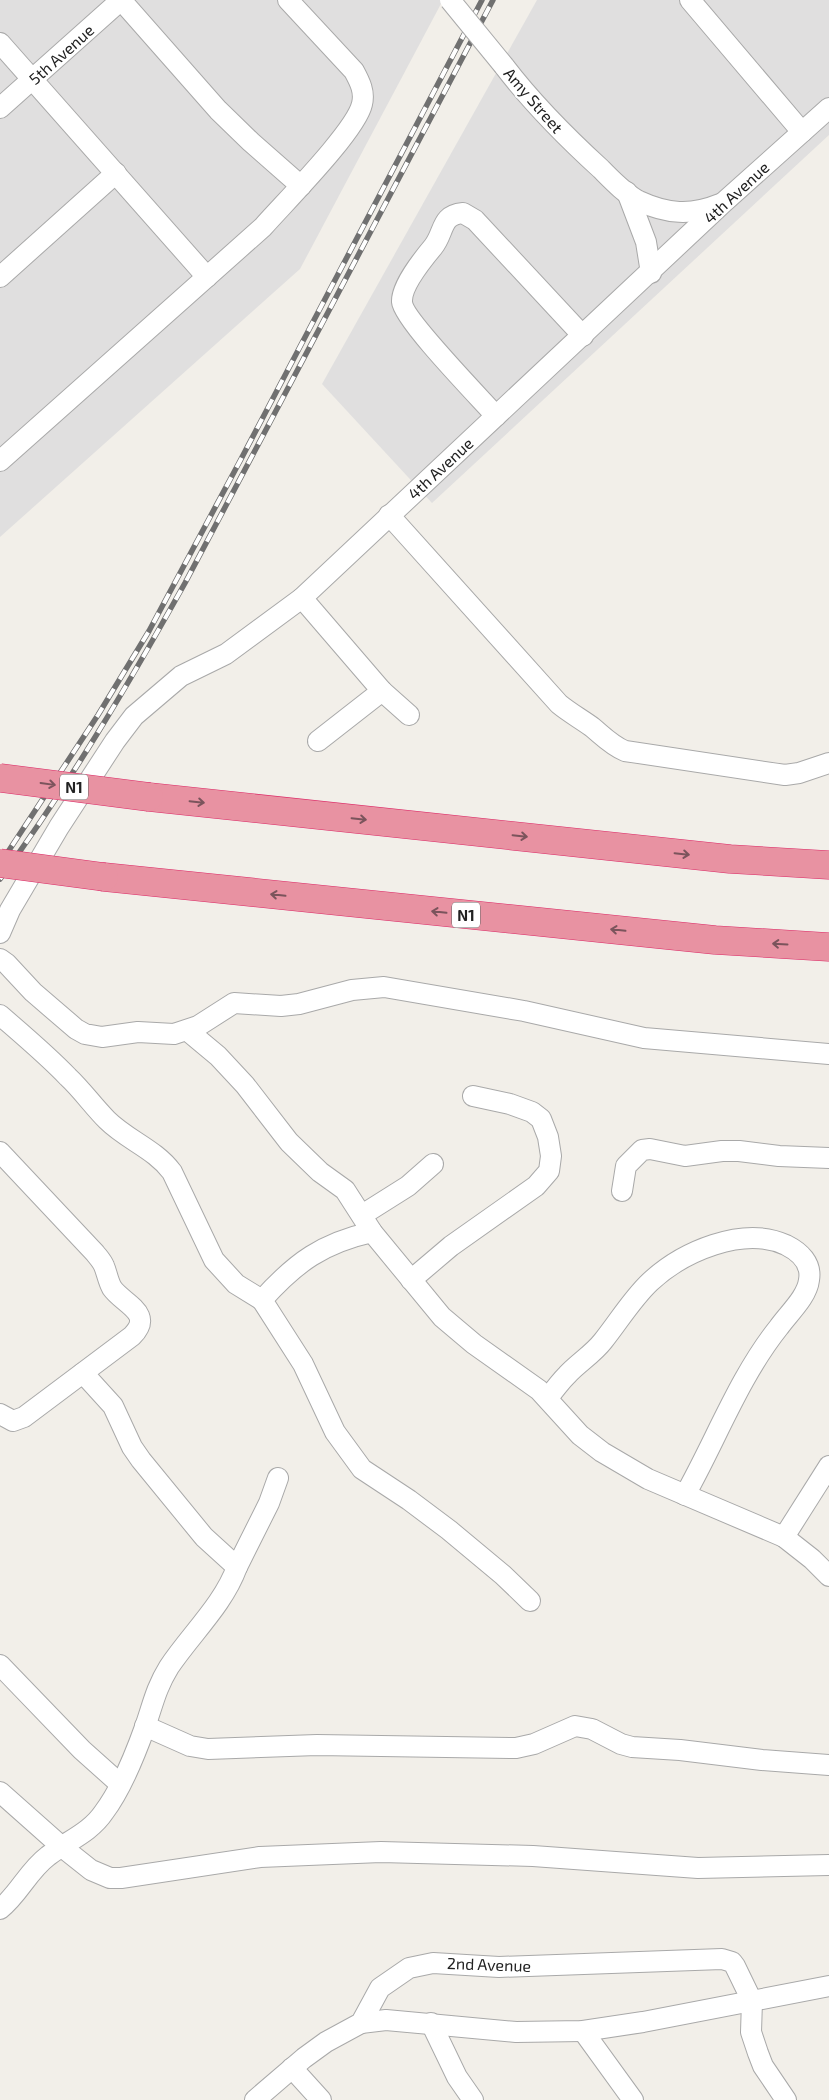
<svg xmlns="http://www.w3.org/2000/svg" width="829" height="2100" font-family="'Exo 2',sans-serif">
<rect width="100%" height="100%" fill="#f2efe9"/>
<g fill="#e0dfdf">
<path d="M0,0H443L300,269L0,537Z"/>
<path d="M537,0H829V135L432,503L322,384Z"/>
</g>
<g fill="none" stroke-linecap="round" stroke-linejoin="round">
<defs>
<g id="minor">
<path d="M121,0L218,110L251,142L301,186"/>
<path d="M690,0L802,132"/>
<path d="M0,43L207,277"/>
<path d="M504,66C533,104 566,137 601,169C612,180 625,194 639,201C667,214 691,216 720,204"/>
<path d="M0,108L121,0"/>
<path d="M627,192L646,242L651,273"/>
<path d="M0,277L116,173"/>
<path d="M496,416C481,399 403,319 402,302C401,286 423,259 433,247C445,232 440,215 463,213L475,220L583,336"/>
<path d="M0,461L263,227C284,203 356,131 362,104C365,92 360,82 354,71L288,0"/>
<path d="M389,515L559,704C570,713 581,719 592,727C603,736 611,745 625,751L785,775L799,773L829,763"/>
<path d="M302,598L382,691L409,715"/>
<path d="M318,741L382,691"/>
<path d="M0,933L10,910L59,827L115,741L134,716L181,676L226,654L302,598L724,202L829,108"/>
<path d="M0,959L7,964L33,992L76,1029L85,1034L102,1037L138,1032L174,1034L198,1026L234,1003L281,1006L299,1004L352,990L384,987L524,1011L644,1038L829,1054"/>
<path d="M0,1015C23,1035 47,1055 68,1077C82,1090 93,1106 107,1120C127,1140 155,1149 172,1172L214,1260L236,1284L262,1300"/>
<path d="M188,1031L218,1056L245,1085L289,1142L320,1172L345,1190L372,1232L442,1317L474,1344L539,1390L580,1435L602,1452L648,1479L784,1537L812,1559L829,1576"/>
<path d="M0,1152L95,1253C98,1257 102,1261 104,1266C107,1273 108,1281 112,1288C123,1304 155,1313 132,1336L24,1417L13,1421L0,1414"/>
<path d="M622,1191L626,1166L642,1150L650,1149L685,1156L722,1151H739L779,1156L829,1158"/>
<path d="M362,1215L408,1186L433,1164"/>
<path d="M372,1232C323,1243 296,1262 262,1300L303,1364L335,1432L362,1469L409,1500L449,1530L503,1575L530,1601"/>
<path d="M411,1280L451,1246L536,1186L549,1171L551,1156L548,1137L541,1119L532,1112L510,1104L473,1096"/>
<path d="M548,1398C554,1390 560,1382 567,1375C578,1363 593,1354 603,1341C619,1321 632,1299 650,1282C682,1252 743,1225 786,1245C800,1252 812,1263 809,1280C807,1297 789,1313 779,1327C739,1377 716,1440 685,1495"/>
<path d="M784,1537L829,1466"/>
<path d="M237,1567L269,1503L278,1478"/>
<path d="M0,1665L82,1750L120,1784"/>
<path d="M145,1726L190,1746L208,1749L317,1745L516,1748L534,1744L575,1726L592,1729L621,1744L632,1747L680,1750L762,1760L829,1765"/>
<path d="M0,1792L62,1847L91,1870L110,1878H121L260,1857L381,1852L533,1856L698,1868L829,1865"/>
<path d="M0,1909C19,1894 28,1871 48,1856C67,1841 90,1833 104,1812C122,1788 135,1755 145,1727C153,1704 156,1688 169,1667C191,1634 223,1605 237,1567L204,1537L141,1460L132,1447L113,1406L83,1373"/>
<path d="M361,2023L386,2020L516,2032L583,2031L643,2022L829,1986"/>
<path d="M431,2023L457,2077L473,2100"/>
<path d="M583,2031L633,2100"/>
<path d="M292,2068L321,2100"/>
<path d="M255,2100L304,2058L326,2042L361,2023L380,1988L409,1968L433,1963L499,1967L722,1959L732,1962L735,1966L752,2001L751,2032L758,2053L763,2066L786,2100"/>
</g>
<g id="highway">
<path d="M149,797L730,859L829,865"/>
<path d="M104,877L715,940L829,947"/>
</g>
</defs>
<use href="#minor" stroke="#a9a9a9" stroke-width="22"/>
<use href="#highway" stroke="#dc2a67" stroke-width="29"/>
<use href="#minor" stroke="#fff" stroke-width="20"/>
<use href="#highway" stroke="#e892a2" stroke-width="28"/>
<defs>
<g id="rail">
<path d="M0,864L98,715L149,631L240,461L482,0"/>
<path d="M0,879C69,785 128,685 185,583L493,0"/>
</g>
</defs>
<use href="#rail" stroke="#707070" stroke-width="5.5"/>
<use href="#rail" stroke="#fff" stroke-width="4" stroke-dasharray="11" stroke-linecap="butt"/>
<defs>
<path id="minor-bridge" d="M450,0L504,66"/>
<g id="highway-bridge">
<path d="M0,778L149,797"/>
<path d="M0,863L104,877"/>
</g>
</defs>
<use href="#minor-bridge" stroke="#a9a9a9" stroke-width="22" stroke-linecap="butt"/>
<use href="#highway-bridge" stroke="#dc2a67" stroke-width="29" stroke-linecap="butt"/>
<use href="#minor-bridge" stroke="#fff" stroke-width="20"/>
<use href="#highway-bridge" stroke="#e892a2" stroke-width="28"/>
</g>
<defs><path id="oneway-shaft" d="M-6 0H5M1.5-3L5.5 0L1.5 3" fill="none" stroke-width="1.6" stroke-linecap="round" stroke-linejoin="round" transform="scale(1.25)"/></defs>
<g stroke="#7b545c">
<use href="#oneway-shaft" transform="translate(48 784) rotate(8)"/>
<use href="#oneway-shaft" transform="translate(197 802) rotate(6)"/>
<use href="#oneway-shaft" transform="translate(359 819) rotate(6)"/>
<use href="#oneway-shaft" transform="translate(520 836) rotate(6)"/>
<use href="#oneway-shaft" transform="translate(682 854) rotate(6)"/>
<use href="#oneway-shaft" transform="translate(278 895) rotate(-174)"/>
<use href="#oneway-shaft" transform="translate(439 912) rotate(-174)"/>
<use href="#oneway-shaft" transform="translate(618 930) rotate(-174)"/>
<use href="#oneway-shaft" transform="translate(780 944) rotate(-177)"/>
</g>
<g text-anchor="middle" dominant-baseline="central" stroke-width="4.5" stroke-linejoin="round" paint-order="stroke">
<g fill="#fff" stroke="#646464" stroke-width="1">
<rect x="60" y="774.5" width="28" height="25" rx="4"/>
<rect x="452" y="902.5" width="28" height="25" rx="4"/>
</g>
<g font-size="15" font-weight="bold" fill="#222">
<text x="74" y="787">N1</text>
<text x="466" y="915">N1</text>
</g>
<g font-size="16" fill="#222" stroke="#fff">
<text transform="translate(61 54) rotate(-42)">5th Avenue</text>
<text transform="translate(534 100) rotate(49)">Amy Street</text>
<text transform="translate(736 192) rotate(-43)">4th Avenue</text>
<text transform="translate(440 468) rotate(-43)">4th Avenue</text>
<text transform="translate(489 1964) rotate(2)">2nd Avenue</text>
</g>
</g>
</svg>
